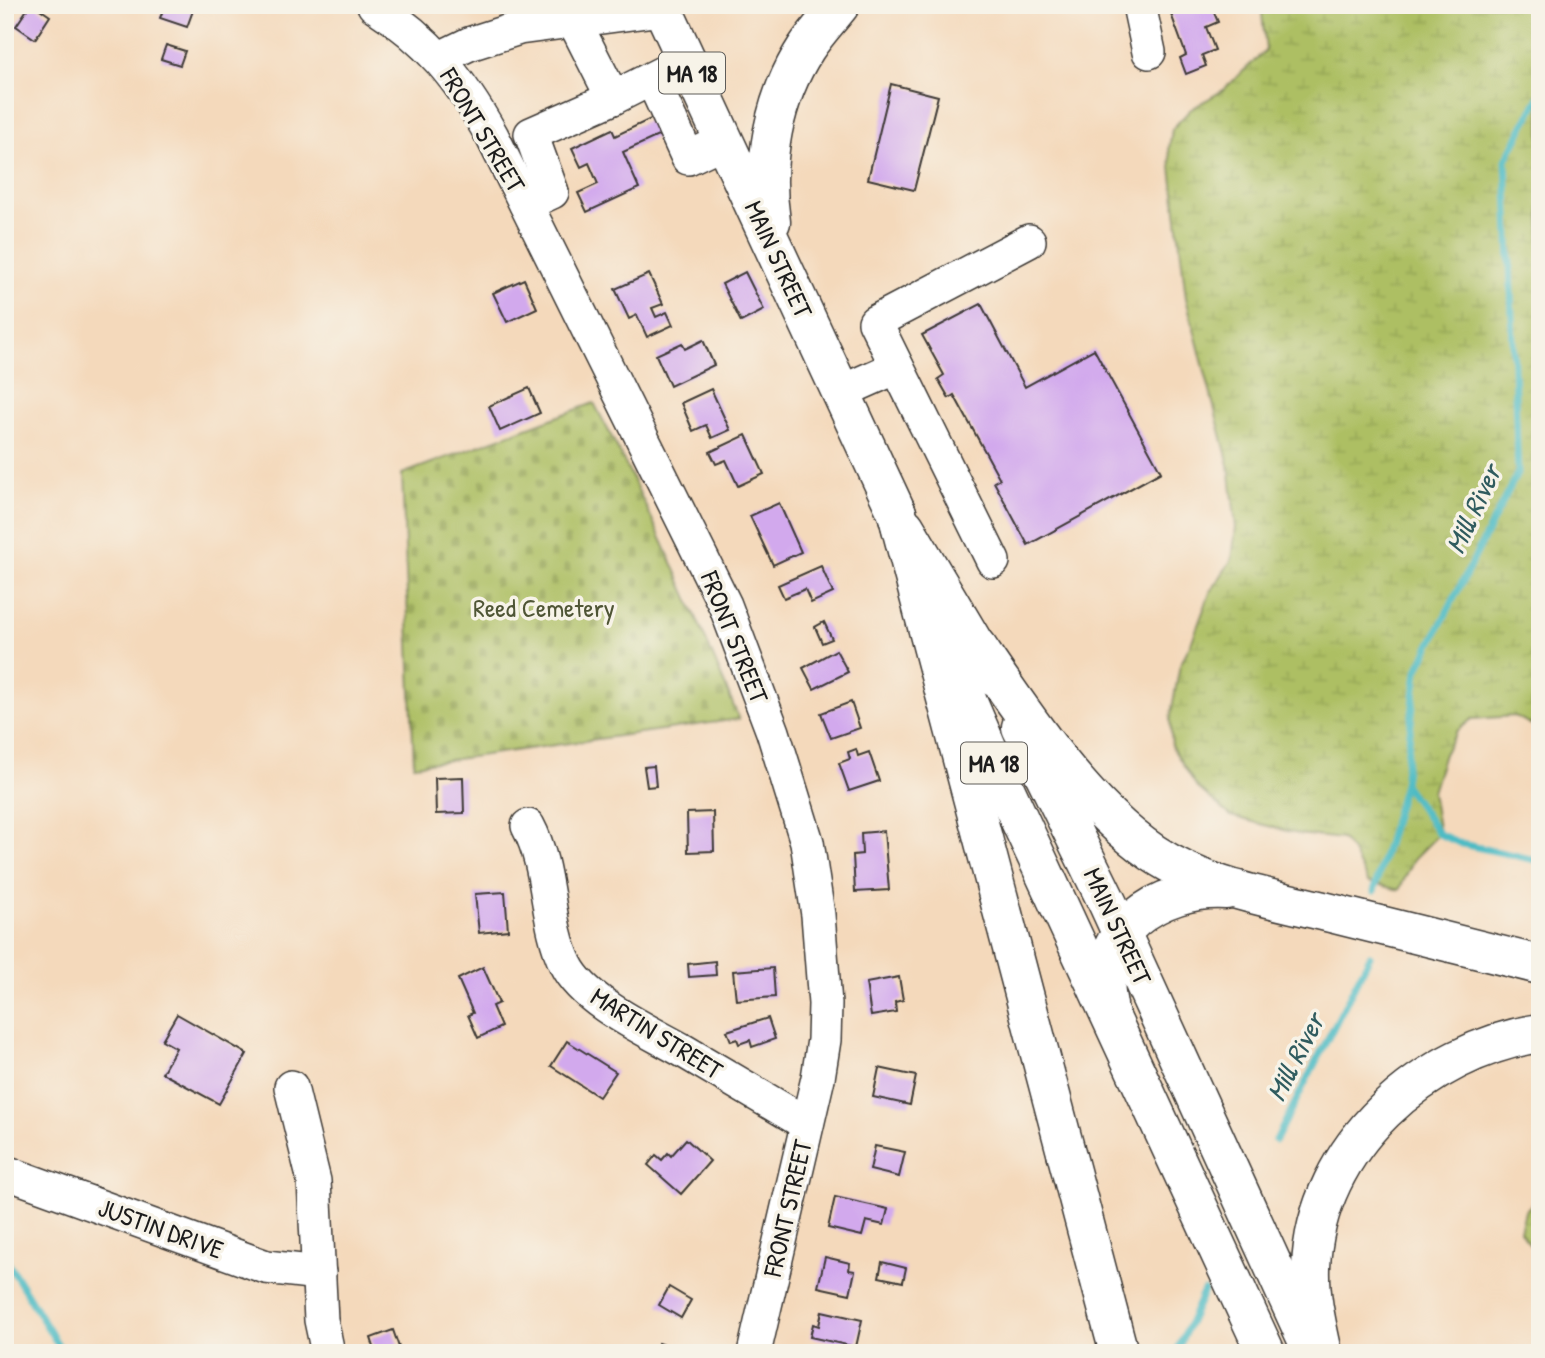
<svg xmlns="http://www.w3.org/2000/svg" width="1545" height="1358" font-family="'Patrick Hand',sans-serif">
<defs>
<pattern id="wetland-marsh" width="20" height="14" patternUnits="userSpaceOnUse" patternTransform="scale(1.75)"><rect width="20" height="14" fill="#adbf63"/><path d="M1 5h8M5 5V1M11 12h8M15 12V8" fill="none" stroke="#94a455"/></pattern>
<pattern id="cemetery-stones" width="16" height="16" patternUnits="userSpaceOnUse" patternTransform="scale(1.75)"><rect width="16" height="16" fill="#adbf63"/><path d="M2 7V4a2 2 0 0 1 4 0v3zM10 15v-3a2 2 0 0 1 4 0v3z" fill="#94a455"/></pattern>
</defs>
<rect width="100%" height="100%" fill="#f7f3e8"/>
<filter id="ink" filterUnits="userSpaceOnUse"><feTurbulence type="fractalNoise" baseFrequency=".0143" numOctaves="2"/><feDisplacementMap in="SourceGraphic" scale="14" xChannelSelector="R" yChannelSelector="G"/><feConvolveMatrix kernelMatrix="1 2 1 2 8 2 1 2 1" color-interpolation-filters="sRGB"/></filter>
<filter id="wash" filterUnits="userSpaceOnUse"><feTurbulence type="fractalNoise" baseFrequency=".00686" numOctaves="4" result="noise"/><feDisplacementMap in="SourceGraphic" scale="28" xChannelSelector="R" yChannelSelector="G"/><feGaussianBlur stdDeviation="1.57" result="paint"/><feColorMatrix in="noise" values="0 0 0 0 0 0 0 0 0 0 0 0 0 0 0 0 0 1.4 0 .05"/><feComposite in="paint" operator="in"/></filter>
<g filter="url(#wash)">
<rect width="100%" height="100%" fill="#f4d9bb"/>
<g fill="url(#wetland-marsh)" stroke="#646e40" stroke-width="2">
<path d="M1264,5H1540V729L1515,716L1472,719L1457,731L1444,754L1432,792L1439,834L1414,859L1399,890L1368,882L1353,853L1342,839L1298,834L1231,816L1197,787L1172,747L1170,719L1180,665L1192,641L1210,593L1232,559L1236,527L1229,465L1186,298L1169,149L1172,129L1190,110L1223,90L1266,50L1262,14Z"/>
<path d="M1540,1196V1258L1520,1231L1525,1211Z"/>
</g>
<path fill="url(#cemetery-stones)" stroke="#646e40" stroke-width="2" d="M594,403C649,506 695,611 739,719L414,765L402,474Z"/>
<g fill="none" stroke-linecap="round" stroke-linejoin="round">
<g stroke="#4dbbc4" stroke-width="7">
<path d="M1404,784L1439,834L1462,844L1540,861"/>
<path d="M1374,891L1404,784L1417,671L1518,472L1506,160L1540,95"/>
<path d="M1276,1140L1370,956"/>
<path d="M5,1258L63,1353"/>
<path d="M1176,1353L1204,1291"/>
</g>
</g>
<g id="blocks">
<g fill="#d2a9ed">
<path d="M30,5H34L50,16L35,39L16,26Z"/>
<path d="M165,5H195L187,27L160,18Z"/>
<path d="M1177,5H1211L1218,22L1206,27L1215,50L1202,55L1206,66L1186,74L1180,58L1186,55L1170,11L1178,8Z"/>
<path d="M166,45L185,51L180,65L161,59Z"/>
<path d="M891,84L938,96L914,190L868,179Z"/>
<path d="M659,115L667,132L623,152L639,188L587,212L578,193L598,184L589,163L581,167L572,148L612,129L615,136Z"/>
<path d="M745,272L764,310L741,322L722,284Z"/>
<path d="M649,274L663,304L652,308L656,317L667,312L673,325L647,337L637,315L629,319L615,289Z"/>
<path d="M524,279L537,308L507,322L493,293Z"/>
<path d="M981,304L1025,387L1094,349L1161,472L1028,545L994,482L1000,479L954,395L949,398L938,379L944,375L922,335Z"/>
<path d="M703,340L714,365L670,386L656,355L682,343L685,349Z"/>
<path d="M529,388L540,413L500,431L489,406Z"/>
<path d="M711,389L730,430L712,438L706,425L693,431L681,403Z"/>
<path d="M746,435L764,474L738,486L726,460L716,464L710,452Z"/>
<path d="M779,503L801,552L773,565L750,516Z"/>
<path d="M821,566L833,593L811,603L805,589L784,598L778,585Z"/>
<path d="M824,622L832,639L822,643L815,627Z"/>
<path d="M836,650L848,672L814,689L803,668Z"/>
<path d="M851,702L860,728L831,738L821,713Z"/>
<path d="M856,749L858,756L869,752L879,781L849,791L839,763L850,759L848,752Z"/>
<path d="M654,766L656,786L647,787L644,767Z"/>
<path d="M463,777L464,813L436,814L435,778Z"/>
<path d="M713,812L714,851L688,852L687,813Z"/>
<path d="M884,831L889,890L855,892L853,855L862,854L861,833Z"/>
<path d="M505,892L508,930L479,933L475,894Z"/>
<path d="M715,961L716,975L689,977L688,964Z"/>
<path d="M483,967L499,1003L492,1006L501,1027L478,1038L468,1015L473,1013L458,979Z"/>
<path d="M773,968L775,997L736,1000L733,971Z"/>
<path d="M899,977L903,1000L895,1002L896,1012L871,1016L866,983Z"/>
<path d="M177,1014L247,1054L219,1104L162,1073L176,1048L162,1040Z"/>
<path d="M768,1018L775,1039L752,1047L750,1040L739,1044L737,1039L731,1041L727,1031Z"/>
<path d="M567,1041L616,1072L599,1097L551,1066Z"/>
<path d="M879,1068L916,1076L910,1105L873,1097Z"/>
<path d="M686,1139L710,1161L681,1194L648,1165L656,1155L662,1160L668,1153L671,1156Z"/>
<path d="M875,1146L905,1152L899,1177L870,1170Z"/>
<path d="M835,1197L888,1209L884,1225L866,1221L862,1236L828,1228Z"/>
<path d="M825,1257L850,1263L849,1270L855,1271L850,1294L818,1287Z"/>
<path d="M882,1262L906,1268L903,1282L879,1277Z"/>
<path d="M669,1287L691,1300L681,1318L659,1305Z"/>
<path d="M822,1311L862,1320L856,1347L810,1337L813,1324L819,1326Z"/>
<path d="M393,1330L401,1353H376L371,1338Z"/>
<path d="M658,1343L683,1352V1353H655Z"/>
</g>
</g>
</g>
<g filter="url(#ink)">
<use href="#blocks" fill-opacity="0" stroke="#3c3834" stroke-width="2"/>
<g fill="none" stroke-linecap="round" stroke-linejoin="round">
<defs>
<g id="minor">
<path d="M374,5C429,40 460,79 492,136L725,605L773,732L807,842L818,915L825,1004L824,1040L818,1078L754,1353"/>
<path d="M1139,5L1149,52"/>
<path d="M574,21L613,98"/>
<path d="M440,58L469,44L519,28L662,9"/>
<path d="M652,79L688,158L724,141"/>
<path d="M526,204L552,192L531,134L613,98L686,61"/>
<path d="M841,392L897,367"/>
<path d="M993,561L875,322L1029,241"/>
<path d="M528,826C551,869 545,922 566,965C584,1002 647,1030 682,1050C723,1074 765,1099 807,1124"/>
<path d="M291,1087L314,1181L321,1320L328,1353"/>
<path d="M5,1172L266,1267L319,1273"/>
</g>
<g id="major">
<path d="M661,5L897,513L907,546"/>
<path d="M771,222C762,162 773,99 806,48C816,33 829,19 840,5"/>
<path d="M905,527L994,677"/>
<path d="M946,651L1002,782L1266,1353"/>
<path d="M1021,727L1108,904L1313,1353"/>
</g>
<g id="highway">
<path d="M897,513L1119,1353"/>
<path d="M978,648C1025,717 1084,806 1153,853C1203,887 1266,897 1323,911C1395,929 1468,947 1540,965"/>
<path d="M1108,1005C1091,932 1159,886 1226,890"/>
<path d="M1323,1353C1317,1325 1310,1296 1311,1268C1315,1146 1426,1050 1540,1033"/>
</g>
</defs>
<use href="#minor" stroke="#3c3834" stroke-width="36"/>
<use href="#major" stroke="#3c3834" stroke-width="41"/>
<use href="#highway" stroke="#3c3834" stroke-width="41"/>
<use href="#minor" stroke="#fff" stroke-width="33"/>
<use href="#major" stroke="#fff" stroke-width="38"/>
<use href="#highway" stroke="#fff" stroke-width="38"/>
</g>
</g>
<g text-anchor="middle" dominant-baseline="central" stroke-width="7" stroke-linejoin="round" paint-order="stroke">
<g fill="#f7f3e8" stroke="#5e5c59" stroke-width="2">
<rect x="659" y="52.5" width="66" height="41" rx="5"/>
<rect x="961" y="742.5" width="66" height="41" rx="5"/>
</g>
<g font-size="24" font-weight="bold" fill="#1c1c1c">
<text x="692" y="73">MA 18</text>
<text x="994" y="763">MA 18</text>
</g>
<g font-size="26" fill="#1c1c1c" stroke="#f7f3e8">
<text transform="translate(483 130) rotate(59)">FRONT STREET</text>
<text transform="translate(779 259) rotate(65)">MAIN STREET</text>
<text transform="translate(735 637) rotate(68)">FRONT STREET</text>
<text transform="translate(1118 926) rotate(65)">MAIN STREET</text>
<text transform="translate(657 1033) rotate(32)">MARTIN STREET</text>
<text transform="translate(787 1208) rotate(-77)">FRONT STREET</text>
<text transform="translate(161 1228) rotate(20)">JUSTIN DRIVE</text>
</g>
<g font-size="26" fill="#4f5535" stroke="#f7f3e8">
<text x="544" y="607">Reed Cemetery</text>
</g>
<g font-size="28" font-style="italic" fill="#305c5f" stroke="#f7f3e8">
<text transform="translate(1473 509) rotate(-65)">Mill River</text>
<text transform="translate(1295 1057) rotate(-63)">Mill River</text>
</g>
</g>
<rect width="1545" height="1358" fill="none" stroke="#f7f3e8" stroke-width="28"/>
</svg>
